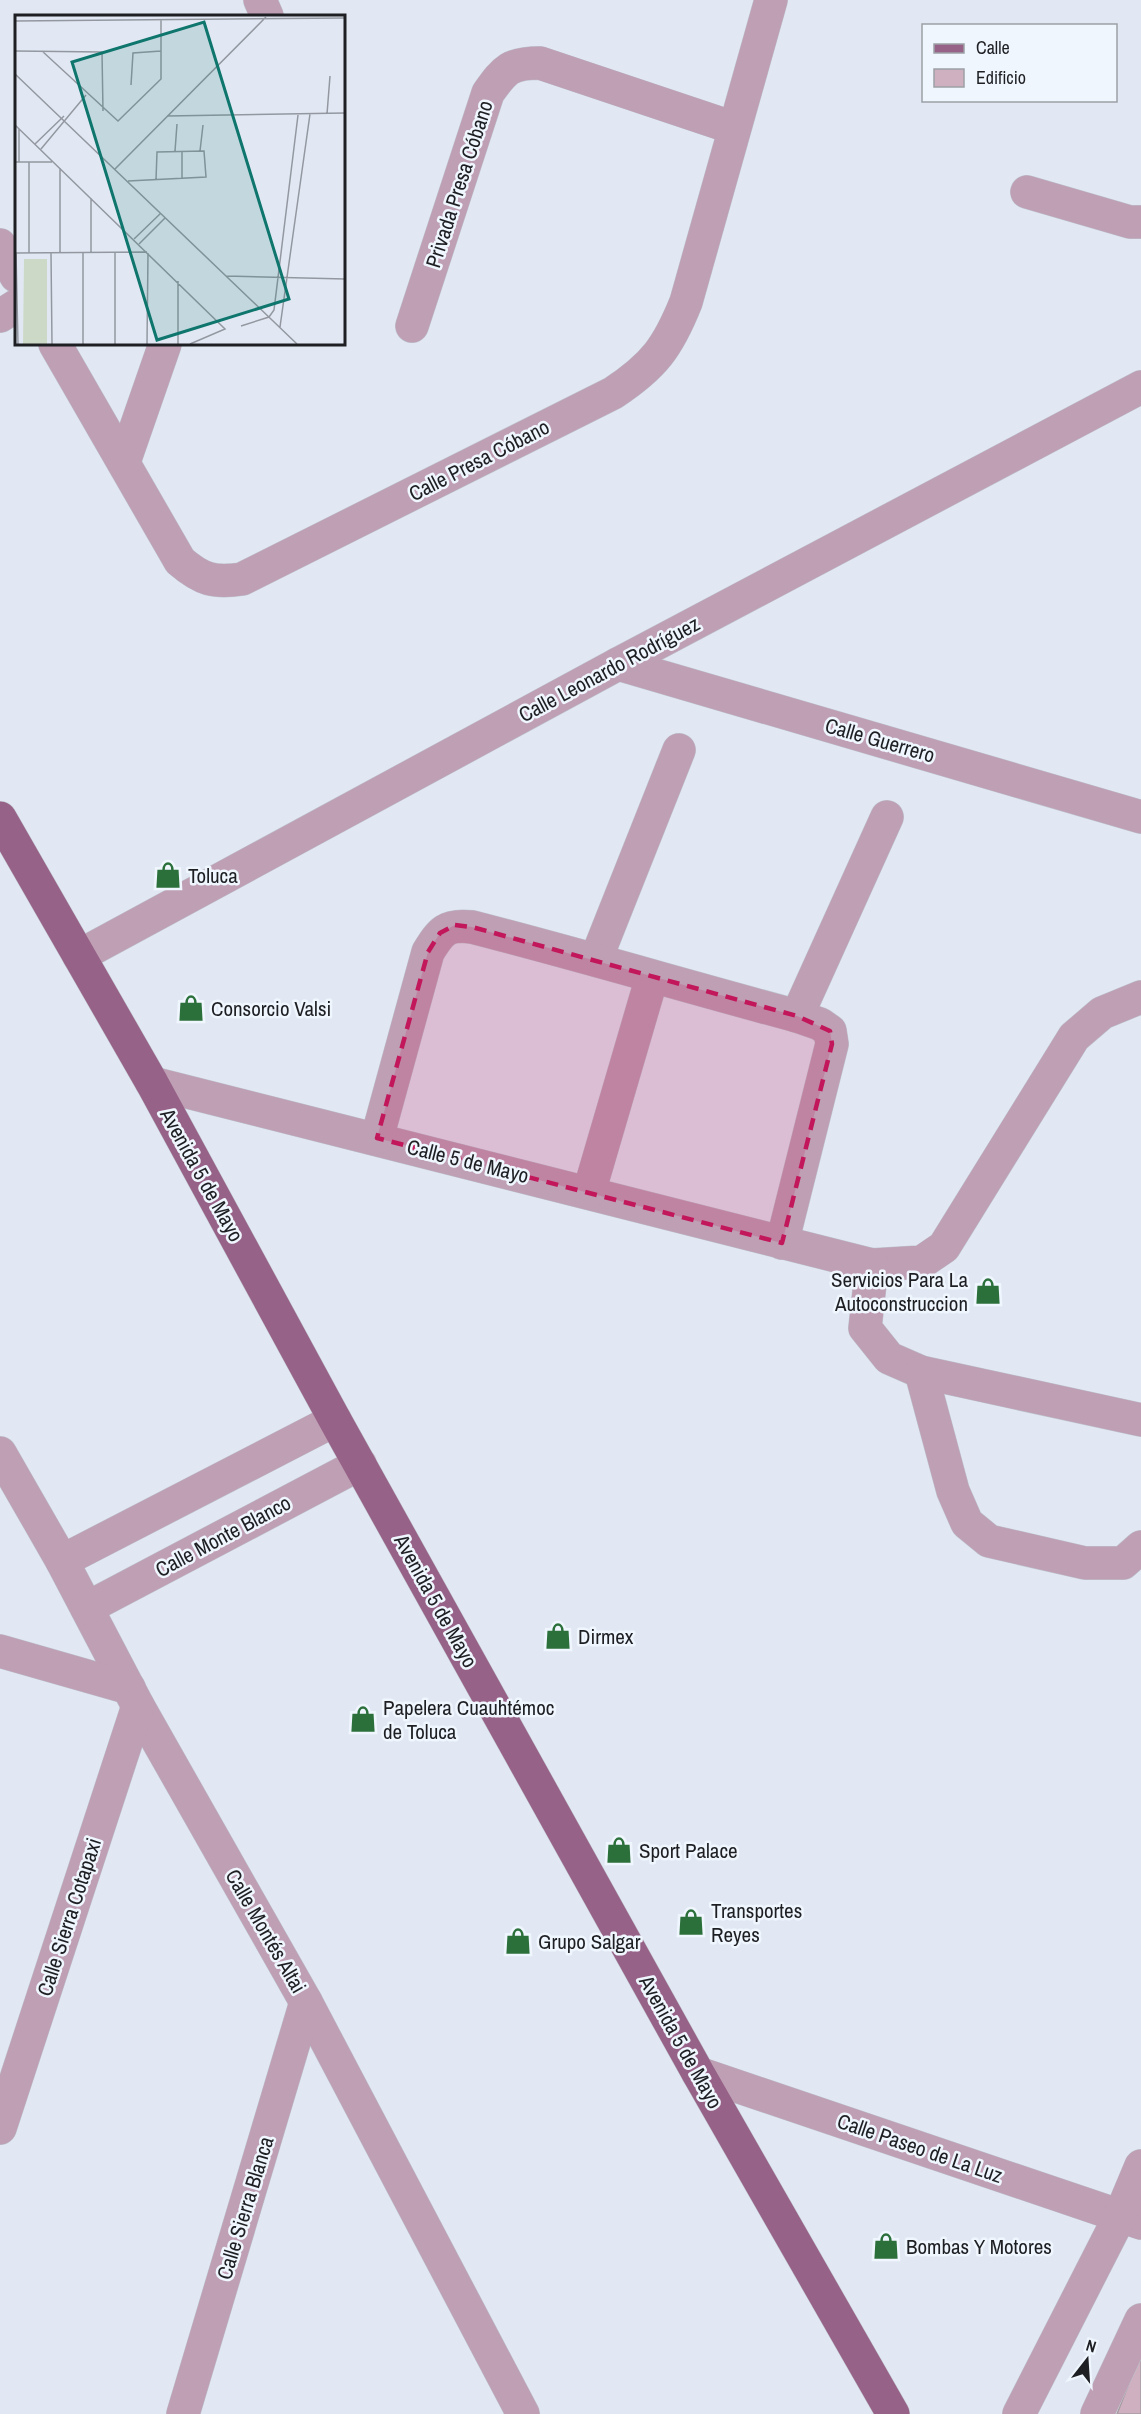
<svg xmlns="http://www.w3.org/2000/svg" width="1141" height="2414" font-family="'Archivo Narrow',sans-serif">
<rect width="100%" height="100%" fill="#e2e8f3"/>
<path fill="#ceb0c0" stroke="#a89ca2" stroke-width="1.5" d="M1141,2353V2414H1117Z"/>
<g fill="none" stroke-linecap="round" stroke-linejoin="round">
<defs>
<g id="minor">
<path d="M260,0L267,16"/>
<path d="M1027,192L1130,222H1141"/>
<path d="M0,245L16,276"/>
<path d="M0,316L16,306"/>
<path d="M412,326L488,93C505,69 510,63 540,63L734,128"/>
<path d="M55,344L180,561C202,580 214,583 242,579L613,393C654,366 668,347 686,302L771,0"/>
<path d="M124,462L165,344"/>
<path d="M618,664L1141,817"/>
<path d="M79,956L618,664L1141,387"/>
<path d="M596,959L679,750"/>
<path d="M797,1016L887,817"/>
<path d="M152,1083L872,1265L922,1262L944,1247L1074,1037L1102,1013L1141,997"/>
<path d="M377,1138L428,952C441,931 446,924 472,927C581,955 689,987 797,1016L820,1024L830,1031L832,1044L782,1243"/>
<path d="M589,1192L652,977"/>
<path d="M872,1265L865,1328L889,1358L921,1372L1141,1420"/>
<path d="M921,1372L953,1491L967,1523L989,1541L1085,1563H1123L1141,1547"/>
<path d="M0,1453L62,1561L138,1706L306,2002L523,2414"/>
<path d="M62,1561L335,1420"/>
<path d="M87,1608L360,1464"/>
<path d="M0,1651L129,1688"/>
<path d="M698,2073L1141,2223"/>
<path d="M0,2128L138,1706"/>
<path d="M183,2414L306,2002"/>
<path d="M1019,2414L1120,2216L1141,2166"/>
<path d="M1097,2414L1141,2320"/>
</g>
<path id="major" d="M0,818L152,1083L335,1420L698,2073L893,2414"/>
</defs>
<use href="#minor" stroke="#bfc4ce" stroke-width="34"/>
<use href="#major" stroke="#bfc4ce" stroke-width="34"/>
<use href="#minor" stroke="#be9fb4" stroke-width="33"/>
<use href="#major" stroke="#976287" stroke-width="33"/>
</g>
<path fill="#c2185b" fill-opacity="0.2" stroke="#c2185b" stroke-width="4.5" stroke-dasharray="12 8" stroke-linejoin="round" d="M455,925L472,927L797,1016L830,1031L832,1044L782,1243L377,1138L428,952L440,933Z"/>
<defs>
<symbol id="shop-bare" viewBox="-9 -9 18 18"><path d="M-5-2.5h2.3a2.7 3.5 0 0 1 5.4 0H5L5.5 6h-11ZM-1.5-2.5h3a1.5 2.3 0 0 0-3 0Z" fill="#2b703b" stroke="#f0f6fe" stroke-width="2.5" paint-order="stroke"/></symbol>
</defs>
<g fill-rule="evenodd">
<use href="#shop-bare" x="149" y="856" width="38" height="38"/>
<use href="#shop-bare" x="172" y="989" width="38" height="38"/>
<use href="#shop-bare" x="969" y="1272" width="38" height="38"/>
<use href="#shop-bare" x="539" y="1617" width="38" height="38"/>
<use href="#shop-bare" x="344" y="1700" width="38" height="38"/>
<use href="#shop-bare" x="600" y="1831" width="38" height="38"/>
<use href="#shop-bare" x="672" y="1903" width="38" height="38"/>
<use href="#shop-bare" x="499" y="1922" width="38" height="38"/>
<use href="#shop-bare" x="867" y="2227" width="38" height="38"/>
</g>
<g text-anchor="middle" dominant-baseline="central" stroke-width="5" stroke-linejoin="round" paint-order="stroke">
<g font-size="21" fill="#1d1f23" stroke="#f0f6fe">
<text transform="translate(459 184) rotate(-72)">Privada Presa Cóbano</text>
<text transform="translate(479 460) rotate(-27)">Calle Presa Cóbano</text>
<text transform="translate(609 669) rotate(-28)">Calle Leonardo Rodríguez</text>
<text transform="translate(880 740) rotate(16)">Calle Guerrero</text>
<text transform="translate(468 1161) rotate(14)">Calle 5 de Mayo</text>
<text transform="translate(202 1175) rotate(61)">Avenida 5 de Mayo</text>
<text transform="translate(223 1536) rotate(-28)">Calle Monte Blanco</text>
<text transform="translate(436 1601) rotate(61)">Avenida 5 de Mayo</text>
<text transform="translate(69 1917) rotate(-72)">Calle Sierra Cotapaxi</text>
<text transform="translate(266 1931) rotate(60)">Calle Montés Altai</text>
<text transform="translate(681 2042) rotate(61)">Avenida 5 de Mayo</text>
<text transform="translate(920 2148) rotate(19)">Calle Paseo de La Luz</text>
<text transform="translate(245 2208) rotate(-73)">Calle Sierra Blanca</text>
</g>
<g font-size="21" fill="#1d1f23" stroke="#f0f6fe" text-anchor="start">
<text x="188" y="875">Toluca</text>
<text x="211" y="1008">Consorcio Valsi</text>
<text x="968" y="1279" text-anchor="end">Servicios Para La<tspan x="968" dy="24">Autoconstruccion</tspan></text>
<text x="578" y="1636">Dirmex</text>
<text x="383" y="1707">Papelera Cuauhtémoc<tspan x="383" dy="24">de Toluca</tspan></text>
<text x="639" y="1850">Sport Palace</text>
<text x="711" y="1910">Transportes<tspan x="711" dy="24">Reyes</tspan></text>
<text x="538" y="1941">Grupo Salgar</text>
<text x="906" y="2246">Bombas Y Motores</text>
</g>
</g>
<g transform="translate(15 15)">
<rect width="330" height="330" fill="#e2e8f3"/>
<path d="M9,244H32V329H8Z" fill="#cdd9c7"/>
<path fill="none" stroke="#9398a0" stroke-width="1.5" d="M0,6L330,3M0,36L87,37L88,96M27,36L103,106L146,64V5M0,59L282,329M116,70L118,38L146,36M312,99L315,61M152,101L330,98M0,110L210,314L175,329M20,129L49,101M26,134L71,80M160,136L162,109M167,136V163M185,136L188,110M0,147H37M4,147V114M45,153V238M100,154L251,2M113,166L191,162L189,136L142,137L141,165M119,224L146,198M124,229L150,203M68,237V329M76,237V183M100,237V329M0,238L132,237M1,238L3,329M14,238V147M36,238L37,329M211,261L330,264M163,266V329M226,311L254,302L259,295L283,100M265,312L295,99M132,329L133,238"/>
<path fill="#0f766e" fill-opacity="0.15" stroke="#0f766e" stroke-width="3" d="M189,7L274,284L142,325L57,47Z"/>
<rect width="330" height="330" fill="none" stroke="#1d1f23" stroke-width="3"/>
</g>
<rect x="922" y="24" width="195" height="78" fill="#f0f6fe" stroke="#9ca0a6" stroke-width="1.5"/>
<rect x="934" y="44" width="30" height="9" fill="#976287" stroke="#9ca0a6" stroke-width="1.5"/>
<text x="976" y="54" font-size="18" fill="#1d1f23">Calle</text>
<rect x="934" y="69" width="30" height="18" fill="#ceb0c0" stroke="#9ca0a6" stroke-width="1.5"/>
<text x="976" y="84" font-size="18" fill="#1d1f23">Edificio</text>
<g transform="translate(1087 2360) rotate(17)" stroke="#f0f6fe" stroke-width="4.5" paint-order="stroke">
<path d="M0-4.5L10 22L0 15L-10 22Z" fill="#1d1f23"/>
<text y="-9" font-size="16" font-weight="bold" text-anchor="middle" fill="#1d1f23">N</text>
</g>
</svg>
